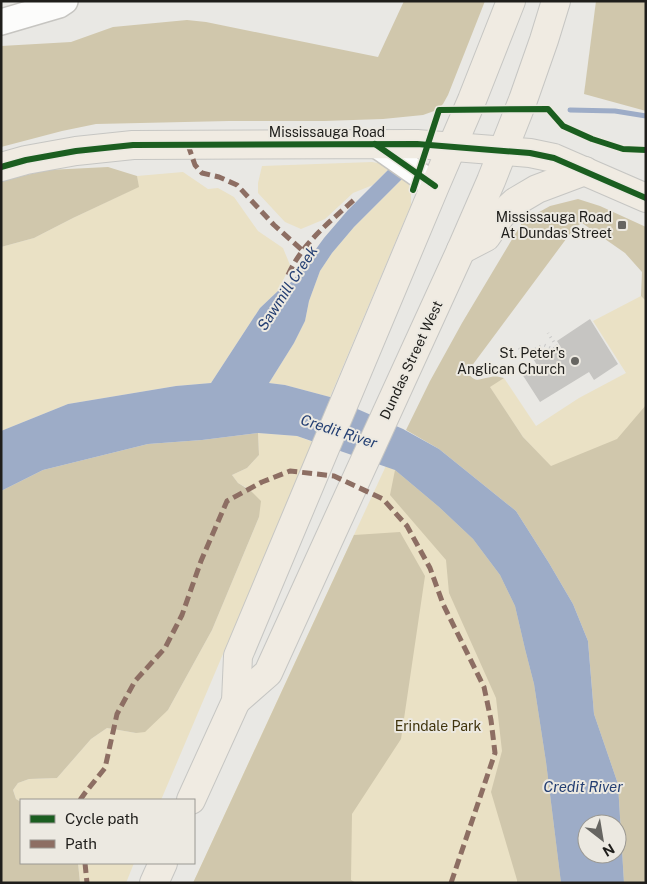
<svg xmlns="http://www.w3.org/2000/svg" width="647" height="884" font-family="'Public Sans',sans-serif">
<rect width="100%" height="100%" fill="#e9e8e4"/>
<g fill="#eae1c5" fill-rule="evenodd">
<path d="M372,162L383,164L390,168L373,185L353,193L325,219L301,229L285,222L258,193V183L262,166Z"/>
<path d="M183,172L208,189L218,188L234,197L258,231L283,248L290,265L279,290L260,308L211,383L176,386L68,404L1,431V247L34,238L73,218L138,187L137,176Z"/>
<path d="M404,177C412,185 411,195 411,205L330,397L285,385L269,383L294,343L305,321L309,301L320,271L332,253L354,227Z"/>
<path d="M641,296L646,301V567L523,437L489,386L504,378L536,426L579,398L626,373L593,321Z"/>
<path d="M403,429L594,714L618,784L624,883H193ZM587,824H617V854H587Z"/>
<path d="M258,433L297,436L313,442L161,800H21V802L16,799L13,790L18,783L29,779L57,778L91,739L107,728L136,733L168,710L212,630L259,517L251,490L238,483L232,475L247,468L259,455Z"/>
<path d="M78,863H134L126,883H80Z"/>
</g>
<g fill="#d0c7ac">
<path d="M404,1H485L448,95L443,104L437,110L423,115L383,119L324,121H229L96,124L62,131L1,147V46L71,42L113,27L187,20L206,22L378,57Z"/>
<path d="M596,1H646V111L584,94Z"/>
<path d="M108,167L137,176L139,187L73,218L34,238L1,247V181L48,170Z"/>
<path d="M578,199L600,206L646,227V301L641,296L642,272L625,253L582,223L575,227L471,367L469,374C476,384 481,378 491,377C495,376 500,377 504,378L490,387L523,437L551,466L617,439L646,405V883H624L618,784L594,714L588,641L573,604L549,563L516,511L439,449L406,430L430,381L462,323L523,221L550,206Z"/>
<path d="M258,433L259,455L247,468L232,475L238,483L251,491L261,501L259,517L212,630L168,710L145,732L136,733L107,728L91,739L57,778L29,779L18,783L13,790L16,799L21,802V863H78L80,883H1V491L43,470L148,444L202,440Z"/>
<path d="M395,470L439,507L473,539L500,575L515,606L525,649L534,684L546,762L561,883H517V880L491,792L502,751L496,698L449,593L446,560L390,495Z"/>
<path d="M400,532L425,576L401,739L352,814L351,880L356,883H193L354,535Z"/>
</g>
<path fill="#9dacc7" fill-rule="evenodd" d="M390,168L404,177L354,227L332,253L320,271L309,301L305,321L294,343L269,383L285,385L330,397L403,429L439,449L516,511L549,563L573,604L588,641L594,714L618,784L624,883H561L546,762L534,684L525,649L515,606L500,575L473,539L439,507L395,470L297,436L258,433L202,440L148,444L43,470L1,491V431L68,404L176,386L211,383L260,308L279,290L286,287L294,279L324,238L348,210ZM587,824H617V854H587Z"/>
<g fill="none" stroke-linecap="round" stroke-linejoin="round">
<path stroke="#9dacc7" stroke-width="5" d="M570,110L615,111L646,116"/>
</g>
<path fill="#c6c5c2" d="M590,319L618,364L594,380L589,372L540,402L522,374L537,365L532,357L543,350L548,358L562,349L557,341Z"/>
<g fill="none" stroke-linecap="round" stroke-linejoin="round">
<defs>
<g id="minor">
<path d="M1,22L59,5L65,1"/>
<path d="M375,144L435,186"/>
</g>
<g id="major">
<path d="M1,167L26,160L76,151L133,145L417,144L530,153L554,158L646,198"/>
<path d="M461,250L486,237L501,215L515,202L537,189L585,171"/>
<path d="M236,701L268,673L329,539L461,250L491,181L523,100L544,40L556,1"/>
<path d="M191,800L236,701L238,656L435,186L472,100L511,1"/>
<path d="M154,883L163,863"/>
</g>
</defs>
<use href="#minor" stroke="#c6c5c1" stroke-width="28"/>
<use href="#major" stroke="#c6c6c3" stroke-width="30"/>
<path stroke="#c8c8c7" stroke-width="3" stroke-dasharray="1 4" stroke-linecap="butt" d="M519,348L524,353L526,354L541,346L544,345L553,349L557,347L548,333"/>
<use href="#minor" stroke="#fcfcfb" stroke-width="25"/>
<use href="#major" stroke="#f0ebe2" stroke-width="28"/>
<g stroke="#8d6e63" stroke-width="5" stroke-dasharray="10 5" stroke-linecap="butt">
<path d="M188,145L195,165L202,173L219,177L237,185L274,225L302,250"/>
<path d="M288,275C303,242 330,222 356,198"/>
<path d="M80,800L85,793L105,768L117,714L135,681L165,648L182,615L201,561L227,501L262,482L290,471L334,476L383,499L407,526L430,568L443,604L484,687L491,720L495,753L451,883"/>
<path d="M85,863L87,883"/>
</g>
<defs>
<g id="cycleway">
<path d="M375,144L435,186"/>
<path d="M1,167L26,160L76,151L133,145L417,144L530,153L554,158L646,198"/>
<path d="M413,190L439,110L548,109L563,126L592,139L623,149L646,150"/>
</g>
</defs>
<use href="#cycleway" stroke="#ece9e1" stroke-width="9"/>
<use href="#cycleway" stroke="#1b5e20" stroke-width="6"/>
</g>
<g fill="#666561" stroke="#ece9e1" stroke-width="2">
<rect x="617" y="220" width="10" height="10" rx="2.5"/>
<circle cx="575" cy="361" r="5"/>
</g>
<g text-anchor="middle" dominant-baseline="central" stroke-width="4" stroke-linejoin="round" paint-order="stroke">
<g font-size="14" fill="#1f1e1b" stroke="#ece9e1">
<text x="327" y="132">Mississauga Road</text>
<text transform="translate(411 360) rotate(-65)">Dundas Street West</text>
</g>
<g font-size="14" fill="#1f1e1b" stroke="#ece9e1" text-anchor="end">
<text x="612" y="217">Mississauga Road<tspan x="612" dy="16">At Dundas Street</tspan></text>
<text x="565" y="353">St. Peter's<tspan x="565" dy="16">Anglican Church</tspan></text>
</g>
<g font-size="14" fill="#40340d" stroke="#ece9e1">
<text x="438" y="726">Erindale Park</text>
</g>
<g font-size="15" font-style="italic" fill="#233e72" stroke="#ece9e1">
<text transform="translate(287 288) rotate(-57)">Sawmill Creek</text>
<text transform="translate(339 431) rotate(18)">Credit River</text>
<text x="583" y="786">Credit River</text>
</g>
</g>
<rect width="647" height="884" fill="none" stroke="#1f1e1b" stroke-width="5"/>
<rect x="20" y="799" width="175" height="65" fill="#ece9e1" stroke="#9a9892"/>
<rect x="30" y="815" width="25" height="8" fill="#1b5e20" stroke="#9a9892"/>
<text x="65" y="824" font-size="15" fill="#1f1e1b">Cycle path</text>
<rect x="30" y="840" width="25" height="8" fill="#8d6e63" stroke="#9a9892"/>
<text x="65" y="849" font-size="15" fill="#1f1e1b">Path</text>
<g transform="translate(602 839) rotate(149)"><circle r="24" fill="#ece9e1" stroke="#9a9892"/>
<path d="M0-4L9 19L0 12L-9 19Z" fill="#666561"/>
<text y="-8" font-size="14" font-weight="bold" text-anchor="middle" fill="#1f1e1b">N</text>
</g>
</svg>
